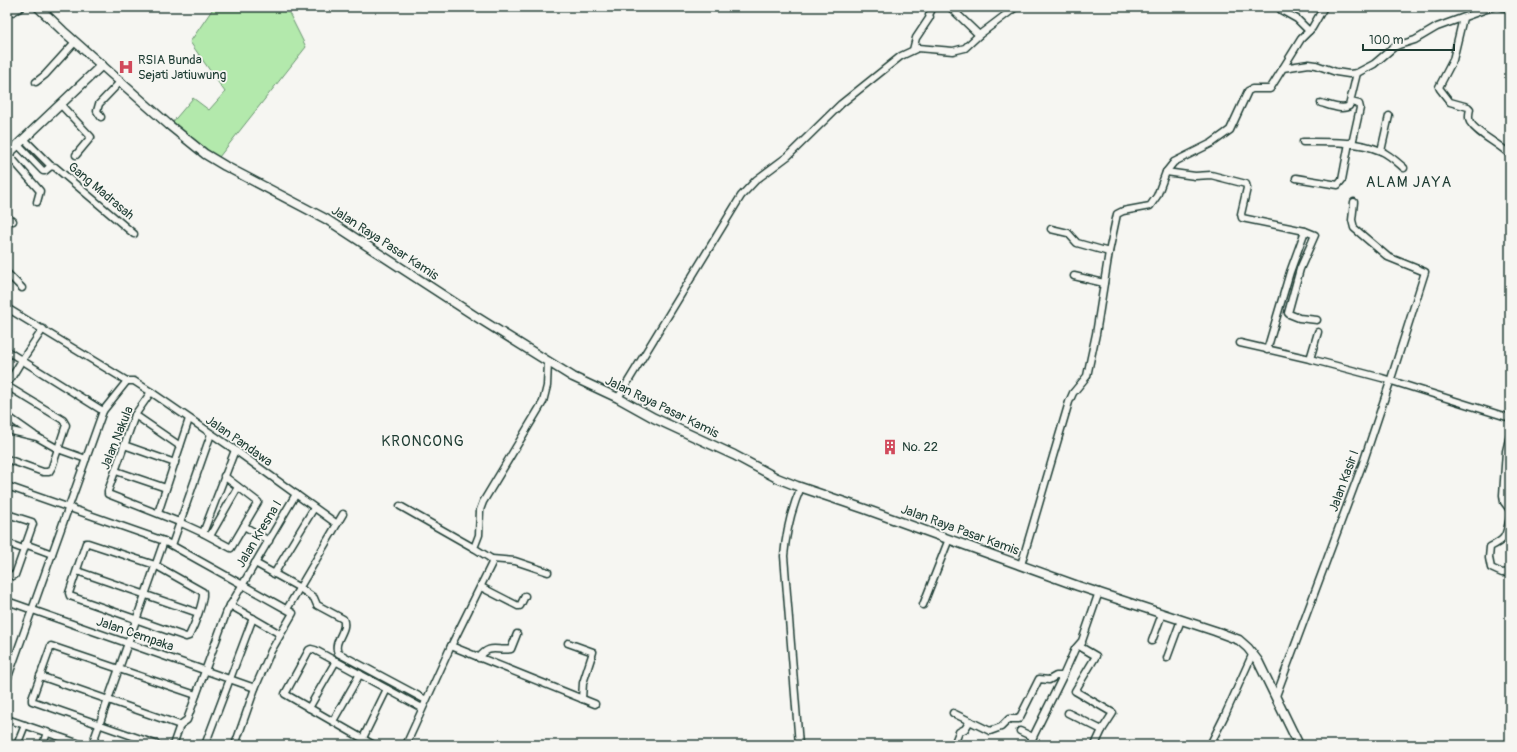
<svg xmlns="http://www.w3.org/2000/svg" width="1517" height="752" font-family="Pangolin,sans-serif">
<rect width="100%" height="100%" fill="#f6f6f2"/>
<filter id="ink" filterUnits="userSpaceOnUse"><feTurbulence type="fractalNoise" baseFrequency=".025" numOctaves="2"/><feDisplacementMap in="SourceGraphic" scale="8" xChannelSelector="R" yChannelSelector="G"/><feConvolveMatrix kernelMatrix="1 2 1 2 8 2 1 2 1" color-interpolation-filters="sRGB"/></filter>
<g filter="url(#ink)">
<path fill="#b3e9ac" stroke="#699370" d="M214,7H286L306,47L219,157L194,143L171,124L193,98L209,110L225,92L190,42Z"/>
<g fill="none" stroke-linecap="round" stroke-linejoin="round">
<defs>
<g id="minor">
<path d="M950,7L979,35"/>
<path d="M1502,7L1510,9"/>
<path d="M1281,10L1297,19L1309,31"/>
<path d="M1463,18L1453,60L1439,87L1440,89L1450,102L1468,107L1470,109C1469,113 1468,118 1470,122C1478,135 1499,143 1510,155"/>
<path d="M913,50L916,38L930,17L929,15L933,7"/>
<path d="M1283,68L1301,39L1312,28L1324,7"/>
<path d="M36,82L45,75L75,42"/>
<path d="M1351,102L1359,104L1360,108L1352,144"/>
<path d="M1321,103C1329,105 1342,111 1349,106L1357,73"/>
<path d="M61,105L91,137L76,155"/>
<path d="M101,117L97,111L99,104L121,81"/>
<path d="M24,139L51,166"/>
<path d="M1303,142C1329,142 1357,141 1381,151C1390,155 1397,162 1404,168"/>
<path d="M18,145L43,171H45L51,166L55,167L134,234"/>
<path d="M1381,151L1389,116"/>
<path d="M8,154L40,191L37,202"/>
<path d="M1166,172L1195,176L1211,175L1246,184L1247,188L1241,214L1242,218L1305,231L1290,272L1267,350"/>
<path d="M1296,178L1338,185L1342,180L1349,143"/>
<path d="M7,217L13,221"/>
<path d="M1051,229L1068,233L1077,243L1109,252"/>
<path d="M1305,231L1315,235L1300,269L1288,313L1289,314L1299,318L1317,320"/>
<path d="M7,273L22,288"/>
<path d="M1074,276L1104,283"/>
<path d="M7,308L127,381"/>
<path d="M1240,343L1310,359L1382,378L1510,418"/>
<path d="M7,351L103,411"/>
<path d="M1310,359L1318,332"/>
<path d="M127,381H134L151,392L235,450L337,524"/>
<path d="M7,385L22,360L43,329"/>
<path d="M7,386L63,420L66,425L52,467L49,472H43L7,459"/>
<path d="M151,392L135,415L108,491V494L179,522L203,533L231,548L258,502L224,476"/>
<path d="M618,398L741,196L756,180L788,156L841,104L901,56L918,48L953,51L965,48L979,35L1016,7"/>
<path d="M135,415L180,446"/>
<path d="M7,416L34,435"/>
<path d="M7,430L37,437L58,449L86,459"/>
<path d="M1510,435L1506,451L1503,495L1504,502L1510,510"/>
<path d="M124,445L175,463"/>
<path d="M116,471L166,488"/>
<path d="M7,486L164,541L293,613L271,651L255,688L235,745"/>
<path d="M400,506L474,548"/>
<path d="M158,513L189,419"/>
<path d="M7,514L32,522L33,524L15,575L13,576L7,574"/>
<path d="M1510,518C1505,536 1508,538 1490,547L1489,558L1491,568L1502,573L1510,572"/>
<path d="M244,526L269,541"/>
<path d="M203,533L235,450"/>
<path d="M210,536L238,487"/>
<path d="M7,543L23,549"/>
<path d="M86,543H88L155,565L203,592C204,602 194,626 189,636L186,637L70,596L69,593Z"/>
<path d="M25,544L52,554"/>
<path d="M172,545L211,434"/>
<path d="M492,559L515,561L548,572"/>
<path d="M255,563L300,588L314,598L317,605L343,619C349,630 332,641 338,653L426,700"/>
<path d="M1021,565L1069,402L1073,393L1087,376L1096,334L1109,252L1117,214L1123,211L1150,206L1157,196L1166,172L1174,162L1212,143L1230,130L1248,91L1252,89H1270L1283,68L1309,64L1316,65L1336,72L1349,74L1357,73L1374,64L1394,47L1399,45L1415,40L1437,27L1492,7"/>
<path d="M77,571L198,613"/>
<path d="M274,574L314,508"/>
<path d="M481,587L518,606H520L525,596"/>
<path d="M7,601L255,688"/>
<path d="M230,605L280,634"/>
<path d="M923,605L949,539"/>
<path d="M287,609L343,514"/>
<path d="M1152,641L1162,614"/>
<path d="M568,643L593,652L583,683L582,699"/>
<path d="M1082,643L1079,646L1096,656L1075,691L1113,713L1102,730"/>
<path d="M451,646L595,704"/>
<path d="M479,658C490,643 497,652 511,649L517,634"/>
<path d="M1167,658L1181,620"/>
<path d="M40,676L180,725L187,720L227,611L296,494"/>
<path d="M7,680L103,411L127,381"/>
<path d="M1276,696L1364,460L1390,382L1425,272L1388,257L1354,228L1352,220L1354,202"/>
<path d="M309,708L336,661"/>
<path d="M953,713L990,731L1001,727L1009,719H1019L1039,679L1049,680L1056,676H1063L1075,649L1082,641L1099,592"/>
<path d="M1068,713L1102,730L1095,745"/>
<path d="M7,719L83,745"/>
<path d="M333,721L360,674"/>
<path d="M1020,731L1033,737"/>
<path d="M363,738L387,689"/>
<path d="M372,744L285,694L309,650L311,649L315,650L422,708"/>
<path d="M17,745L25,725"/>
<path d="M43,745L47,732"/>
<path d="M92,745L164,541"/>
<path d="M158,745L32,701V699L51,646L196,695"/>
<path d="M173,745L180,725"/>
<path d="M205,745L253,618"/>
<path d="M406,745L451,646L492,563L490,558L474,548L479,535L480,510L483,502L543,402L547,386L548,362"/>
<path d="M799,745L784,556C786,532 791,510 801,487"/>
<path d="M954,745L959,732L965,729L970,721"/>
<path d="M1029,745L1063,676"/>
<path d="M1210,745L1225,715L1253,653"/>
</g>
<g id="major">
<path d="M38,7L63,31L169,125L205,154L225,166L326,219L475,316L573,377L618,398L654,418L734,455L777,478L797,486L865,509L1078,586L1215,631L1239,640L1248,648L1258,661L1299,745"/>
<path d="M7,155L102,65"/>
</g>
<path id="highway" d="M7,13L19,7"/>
</defs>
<use href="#minor" stroke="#1f3d34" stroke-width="9"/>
<use href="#major" stroke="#1f3d34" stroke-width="11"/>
<use href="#highway" stroke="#1f3d34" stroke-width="12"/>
<use href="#minor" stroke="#f6f6f2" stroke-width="6"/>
<use href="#major" stroke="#f6f6f2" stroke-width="8"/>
<use href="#highway" stroke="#f6f6f2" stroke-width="9"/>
</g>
</g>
<defs>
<symbol id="hospital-bare" viewBox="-9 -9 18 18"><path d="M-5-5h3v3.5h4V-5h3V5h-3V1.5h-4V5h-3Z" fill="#d1495b" stroke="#f6f6f2" stroke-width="2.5" paint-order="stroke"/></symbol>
<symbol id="building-bare" viewBox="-9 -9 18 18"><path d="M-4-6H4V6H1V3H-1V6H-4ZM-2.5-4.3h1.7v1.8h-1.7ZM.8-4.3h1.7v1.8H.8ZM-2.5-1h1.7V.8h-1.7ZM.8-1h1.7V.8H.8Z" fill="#d1495b" stroke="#f6f6f2" stroke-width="2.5" paint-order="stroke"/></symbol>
</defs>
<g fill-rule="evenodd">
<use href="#hospital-bare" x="115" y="56" width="22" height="22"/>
<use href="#building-bare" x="879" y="436" width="22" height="22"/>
</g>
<g text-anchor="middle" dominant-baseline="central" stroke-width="3.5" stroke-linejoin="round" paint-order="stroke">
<g font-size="13" fill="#1f3d34" stroke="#f6f6f2" text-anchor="start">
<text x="138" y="60">RSIA Bunda<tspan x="138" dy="15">Sejati Jatiuwung</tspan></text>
<text x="902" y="447">No. 22</text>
</g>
<g font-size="13" fill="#1f3d34" stroke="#f6f6f2">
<text transform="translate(101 191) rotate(40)">Gang Madrasah</text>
<text transform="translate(385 243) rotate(33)">Jalan Raya Pasar Kamis</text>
<text transform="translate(662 407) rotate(26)">Jalan Raya Pasar Kamis</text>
<text transform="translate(117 438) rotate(-68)">Jalan Nakula</text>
<text transform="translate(239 441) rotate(35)">Jalan Pandawa</text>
<text transform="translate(1344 481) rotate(-70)">Jalan Kasir I</text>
<text transform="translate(960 530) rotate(20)">Jalan Raya Pasar Kamis</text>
<text transform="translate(259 534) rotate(-59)">Jalan Kresna I</text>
<text transform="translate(135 634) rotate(19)">Jalan Cempaka</text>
</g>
<g font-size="15" letter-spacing="1" fill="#1f3d34" stroke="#f6f6f2">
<text x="1409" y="182">ALAM JAYA</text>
<text x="423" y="441">KRONCONG</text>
</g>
</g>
<rect width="1517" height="752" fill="none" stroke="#f6f6f2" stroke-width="24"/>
<rect x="12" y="12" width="1493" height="728" fill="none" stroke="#1f3d34" stroke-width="1.5" filter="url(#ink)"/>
<path d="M1363 44v6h91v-6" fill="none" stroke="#1f3d34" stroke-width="2"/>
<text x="1369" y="44" font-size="12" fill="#1f3d34" stroke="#f6f6f2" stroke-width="3" paint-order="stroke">100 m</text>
</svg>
